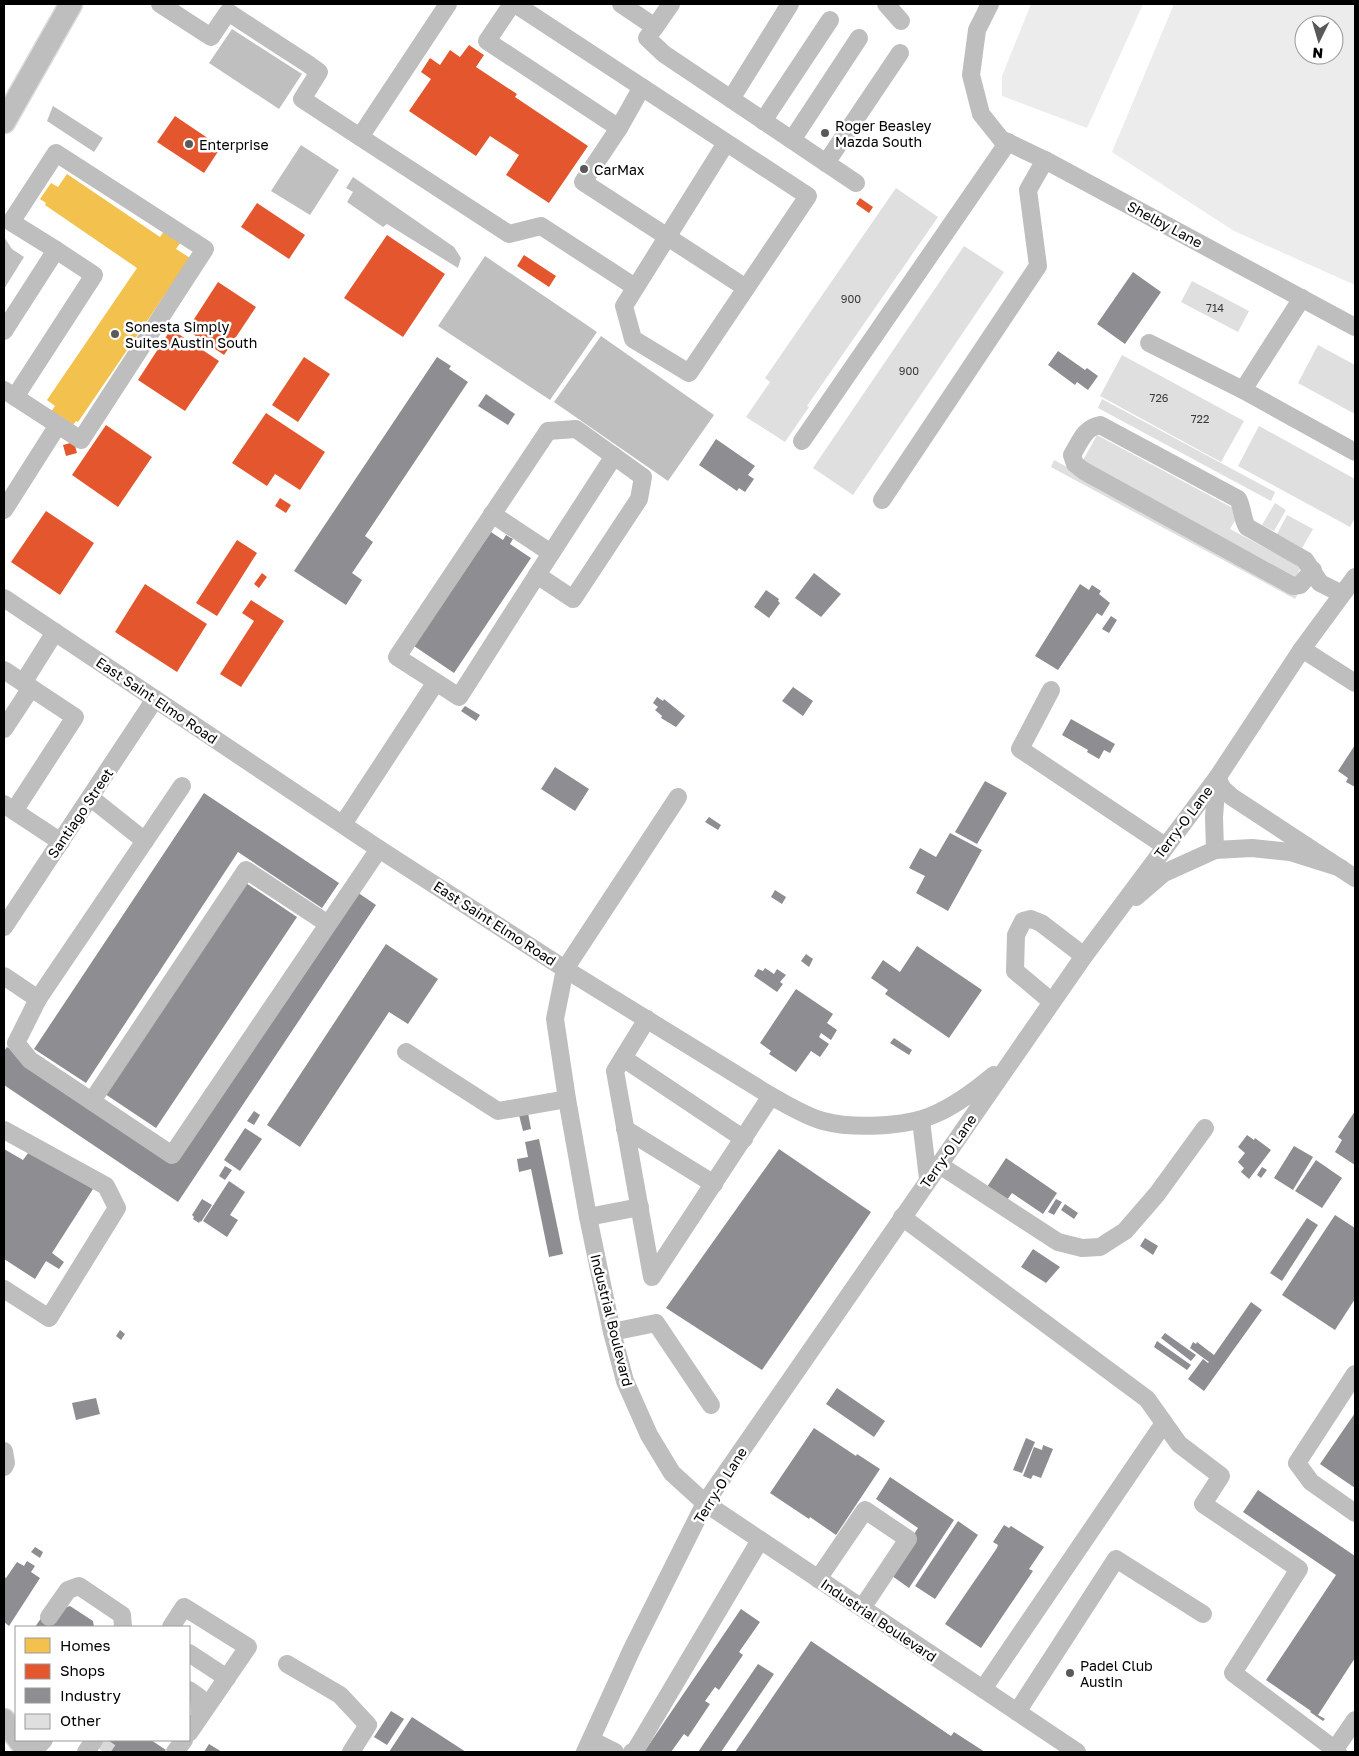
<svg xmlns="http://www.w3.org/2000/svg" width="1359" height="1756" font-family="'Golos Text',sans-serif">
<rect width="100%" height="100%" fill="#fff"/>
<g fill="#ececec" fill-rule="evenodd">
<path d="M1031,4H1143L1087,128L1002,96V76Z"/>
<path d="M1174,4H1355V285L1234,231L1112,152ZM1304,25H1334V55H1304Z"/>
</g>
<g fill="#bfbfbf">
<path d="M232,29L302,74L279,109L209,63Z"/>
<path d="M53,106L103,138L94,152L47,121Z"/>
<path d="M301,145L339,170L310,215L271,191Z"/>
<path d="M353,177L454,247L461,258L458,268L387,224L383,227L347,202L353,192L346,188Z"/>
<path d="M4,237L12,249L24,257L4,289Z"/>
<path d="M485,256L597,332L550,400L438,326Z"/>
<path d="M601,336L714,415L668,481L554,402Z"/>
</g>
<path fill="#f2c14e" d="M67,174L160,237L164,231L181,242L176,249L190,258L78,422L76,421L72,426L51,412L55,406L47,400L137,268L45,205L46,203L40,199L51,183L58,187Z"/>
<g fill="#e4572e">
<path d="M469,45L484,55L476,67L517,94L515,97L588,146L549,203L506,175L519,155L490,136L476,156L409,111L431,79L421,72L430,58L440,65L450,50L460,57Z"/>
<path d="M175,116L221,147L204,173L157,142Z"/>
<path d="M860,198L873,207L869,213L856,204Z"/>
<path d="M257,203L305,235L289,259L241,227Z"/>
<path d="M387,235L445,274L403,337L344,298Z"/>
<path d="M524,255L556,276L549,287L517,266Z"/>
<path d="M218,282L256,307L224,355L187,330Z"/>
<path d="M171,329L219,361L185,411L138,380Z"/>
<path d="M304,357L330,374L298,422L272,405Z"/>
<path d="M266,413L325,452L300,490L275,474L267,486L232,463Z"/>
<path d="M106,425L152,457L118,507L72,475Z"/>
<path d="M74,442L77,453L66,456L63,445Z"/>
<path d="M280,498L291,505L286,513L275,506Z"/>
<path d="M46,511L94,543L60,595L11,562Z"/>
<path d="M237,540L257,553L217,616L196,603Z"/>
<path d="M262,573L267,577L259,588L254,584Z"/>
<path d="M145,584L207,624L177,672L115,632Z"/>
<path d="M251,600L284,621L241,687L220,674L254,621L242,613Z"/>
</g>
<g fill="#8d8d92">
<path d="M1133,272L1161,292L1125,344L1097,324Z"/>
<path d="M1058,351L1085,370L1087,368L1098,376L1088,390L1077,382L1075,385L1048,365Z"/>
<path d="M437,357L451,366L449,369L468,382L365,536L373,542L352,573L362,580L346,605L294,571Z"/>
<path d="M486,394L515,414L508,425L478,406Z"/>
<path d="M716,439L755,466L748,475L754,479L745,492L739,488L737,491L699,465Z"/>
<path d="M491,532L503,540L506,535L513,539L510,544L531,558L454,673L414,646Z"/>
<path d="M814,573L841,594L821,617L795,598Z"/>
<path d="M1080,584L1089,590L1092,585L1101,591L1099,594L1110,603L1102,616L1097,613L1058,670L1035,656Z"/>
<path d="M766,590L779,599L778,601L780,603L769,618L754,607Z"/>
<path d="M1111,616L1117,620L1109,633L1102,629Z"/>
<path d="M793,687L813,701L803,716L782,701Z"/>
<path d="M657,697L663,701L664,699L685,716L676,727L661,718L662,716L655,710L658,707L653,703Z"/>
<path d="M465,706L480,715L476,721L461,711Z"/>
<path d="M1071,719L1115,744L1110,753L1104,750L1099,759L1087,752L1088,750L1062,735Z"/>
<path d="M1355,745V787L1346,782L1348,778L1338,771Z"/>
<path d="M555,767L589,789L575,811L541,789Z"/>
<path d="M985,781L1007,793L977,844L955,832Z"/>
<path d="M204,793L339,883L322,908L238,852L86,1083L34,1049Z"/>
<path d="M709,817L721,825L718,830L705,822Z"/>
<path d="M950,833L982,850L948,911L916,893L925,876L909,868L920,848L936,857Z"/>
<path d="M246,883L297,917L156,1128L105,1094Z"/>
<path d="M775,890L786,897L782,904L771,897Z"/>
<path d="M357,892L376,905L178,1202L4,1085V1051L7,1047L176,1163Z"/>
<path d="M386,944L438,979L408,1024L389,1012L300,1147L267,1125Z"/>
<path d="M917,946L982,990L949,1038L885,994L888,990L871,978L883,960L900,972Z"/>
<path d="M806,954L813,959L809,967L801,961Z"/>
<path d="M765,968L774,974L777,969L786,975L780,982L783,984L777,992L754,976L758,969L763,971Z"/>
<path d="M796,989L833,1014L827,1023L837,1030L831,1040L821,1033L819,1037L829,1044L820,1057L811,1051L796,1072L769,1054L771,1051L760,1043Z"/>
<path d="M894,1038L912,1050L909,1055L890,1043Z"/>
<path d="M254,1111L260,1115L254,1125L247,1121Z"/>
<path d="M1355,1111V1165L1335,1152L1342,1140L1338,1137Z"/>
<path d="M528,1113L531,1129L523,1131L519,1115Z"/>
<path d="M245,1128L262,1139L240,1171L224,1160Z"/>
<path d="M1247,1135L1254,1140L1255,1138L1271,1150L1249,1179L1241,1172L1244,1168L1238,1162L1245,1153L1238,1147Z"/>
<path d="M539,1139L563,1254L549,1257L531,1169L519,1172L517,1159L528,1157L525,1142Z"/>
<path d="M1294,1146L1313,1157L1293,1190L1274,1178Z"/>
<path d="M4,1149L23,1160L31,1149L93,1189L52,1253L64,1262L59,1269L46,1261L35,1279L4,1259Z"/>
<path d="M779,1149L871,1212L762,1370L666,1308Z"/>
<path d="M1006,1158L1057,1193L1043,1214L1012,1193L1007,1200L987,1187Z"/>
<path d="M1316,1160L1342,1178L1322,1208L1295,1191Z"/>
<path d="M225,1166L232,1170L225,1180L219,1176Z"/>
<path d="M1262,1167L1267,1170L1261,1178L1257,1175Z"/>
<path d="M229,1181L245,1192L230,1215L238,1220L227,1237L203,1221Z"/>
<path d="M202,1199L212,1205L201,1222L200,1221L199,1223L193,1219L194,1217L192,1215Z"/>
<path d="M1056,1199L1062,1202L1054,1215L1048,1212Z"/>
<path d="M1065,1204L1078,1213L1074,1219L1061,1210Z"/>
<path d="M1335,1215L1355,1228V1299L1335,1330L1282,1295Z"/>
<path d="M1307,1218L1318,1225L1282,1281L1270,1273Z"/>
<path d="M1145,1238L1158,1246L1153,1255L1140,1246Z"/>
<path d="M1033,1249L1060,1267L1046,1283L1021,1267Z"/>
<path d="M1251,1302L1262,1310L1204,1391L1188,1379L1203,1359L1208,1363L1209,1362L1190,1348L1193,1342L1196,1344L1197,1342L1214,1355Z"/>
<path d="M120,1330L125,1334L121,1340L116,1336Z"/>
<path d="M1165,1333L1196,1355L1191,1361L1161,1338Z"/>
<path d="M1157,1341L1191,1365L1187,1370L1154,1347Z"/>
<path d="M837,1388L885,1421L874,1437L826,1404Z"/>
<path d="M96,1398L100,1414L76,1420L72,1403Z"/>
<path d="M1355,1413V1488L1320,1464Z"/>
<path d="M814,1428L856,1456L857,1454L880,1469L836,1535L810,1517L809,1519L770,1493Z"/>
<path d="M1026,1438L1035,1442L1022,1473L1013,1470Z"/>
<path d="M1043,1445L1053,1449L1041,1478L1033,1475L1031,1479L1023,1476L1034,1447L1042,1450Z"/>
<path d="M890,1477L954,1520L909,1588L888,1573L918,1528L876,1499Z"/>
<path d="M1258,1490L1355,1556V1658L1318,1715L1325,1719L1323,1721L1310,1712L1311,1711L1266,1680L1336,1575L1243,1512Z"/>
<path d="M958,1521L978,1535L935,1599L915,1586Z"/>
<path d="M1004,1525L1009,1528L1011,1526L1044,1547L1029,1569L1033,1571L981,1648L945,1624L997,1548L998,1545L993,1542Z"/>
<path d="M35,1547L43,1552L40,1558L31,1552Z"/>
<path d="M27,1561L35,1566L31,1572L40,1578L9,1626L4,1622V1577L6,1578L17,1562L24,1566Z"/>
<path d="M70,1606L93,1621L94,1627H35L44,1614Z"/>
<path d="M741,1609L760,1622L739,1652L743,1655L719,1690L715,1687L705,1701L710,1704L688,1737L684,1734L671,1752H644Z"/>
<path d="M811,1641L951,1736L954,1732L985,1752H735Z"/>
<path d="M758,1664L774,1674L721,1752H698Z"/>
<path d="M391,1711L404,1719L387,1745L374,1737Z"/>
<path d="M412,1717L466,1752H389Z"/>
<path d="M103,1740L111,1741L112,1740H151L166,1750L164,1752H103V1751L98,1748Z"/>
<path d="M209,1744L222,1752H204Z"/>
</g>
<g fill="#dfdfdf">
<path d="M896,188L938,217L807,406L809,407L785,442L746,417L770,382L765,378Z"/>
<path d="M964,246L1004,272L853,495L813,468Z"/>
<path d="M1192,281L1249,311L1238,332L1181,302Z"/>
<path d="M1318,345L1355,365V414L1298,383Z"/>
<path d="M1122,355L1244,421L1221,462L1100,396Z"/>
<path d="M1102,399L1275,492L1271,501L1098,408Z"/>
<path d="M1259,426L1355,479V518L1350,527L1238,466Z"/>
<path d="M1097,435L1240,512L1230,529L1301,567L1296,577L1082,462Z"/>
<path d="M1054,460L1299,592L1295,599L1051,467Z"/>
<path d="M1275,503L1286,510L1274,531L1262,525Z"/>
<path d="M1287,515L1313,529L1302,548L1277,534Z"/>
</g>
<g fill="none" stroke-linecap="round" stroke-linejoin="round">
<path stroke="#d9d9d9" stroke-width="18" stroke-dasharray="18 9" stroke-linecap="butt" d="M101,1750L108,1740"/>
<defs>
<g id="major">
<path d="M4,122L71,4"/>
<path d="M4,1720L16,1736"/>
<path d="M19,1740L29,1752"/>
</g>
</defs>
<use href="#major" stroke="#dbdbdb" stroke-width="25"/>
<g stroke="#bebebe" stroke-width="18">
<path d="M160,4L211,37L228,12L308,64L319,72L302,99L360,137L448,4"/>
<path d="M512,4L487,41L619,128L583,182L746,288"/>
<path d="M515,4L808,196L689,373L633,339L624,306L726,143"/>
<path d="M621,4L655,27L671,4"/>
<path d="M886,4L901,21"/>
<path d="M990,4L977,30L971,75L981,114L1001,139L1045,160L1355,327"/>
<path d="M655,27L647,38L664,54L856,183"/>
<path d="M731,99L790,4"/>
<path d="M763,121L830,20"/>
<path d="M619,128L642,87"/>
<path d="M360,137L509,234L541,226L635,287"/>
<path d="M792,140L859,38"/>
<path d="M826,163L900,53"/>
<path d="M56,250L11,222L56,153L205,249L81,440L58,425"/>
<path d="M1302,298L1243,390L1355,452"/>
<path d="M4,331L56,250L94,275L15,397L4,390"/>
<path d="M1149,343L1243,390"/>
<path d="M802,441L1008,142"/>
<path d="M882,500L1038,266L1028,190L1045,160"/>
<path d="M4,510L58,425L15,397"/>
<path d="M492,514L551,553"/>
<path d="M1313,570L1300,585L1293,586L1084,471L1075,464L1072,455C1080,442 1084,428 1100,425L1238,499C1243,509 1242,518 1247,527L1305,560L1320,583L1342,594"/>
<path d="M537,575L614,456"/>
<path d="M4,598L379,849L565,969L771,1096C788,1105 805,1116 823,1121C853,1129 905,1127 933,1115C955,1106 976,1090 994,1075"/>
<path d="M1302,649L1355,683"/>
<path d="M4,670L75,717L14,811L4,804"/>
<path d="M23,683L55,632"/>
<path d="M1051,690L1020,749L1165,846"/>
<path d="M4,729L31,688"/>
<path d="M1217,778L1223,789L1232,797L1355,878"/>
<path d="M678,797L565,969L555,1019L567,1099L588,1217L612,1332L625,1381L649,1435L672,1473L705,1503L1077,1752"/>
<path d="M91,798L145,841"/>
<path d="M14,811L61,842"/>
<path d="M343,824L436,682L397,657L548,431L576,429L643,477L639,499L573,599L537,575L459,697L436,682"/>
<path d="M1215,850L1214,817L1217,778"/>
<path d="M1136,897L1164,873L1215,850L1252,848L1290,852L1341,868"/>
<path d="M4,927L155,699"/>
<path d="M4,976L38,999L16,1043L30,1060L172,1155L379,849"/>
<path d="M38,999L182,786"/>
<path d="M1052,1002L1015,971L1016,935L1023,921L1031,919L1041,923L1084,956"/>
<path d="M647,1019L615,1071L652,1277L771,1096"/>
<path d="M406,1052L498,1111L567,1099"/>
<path d="M623,1058L744,1139"/>
<path d="M92,1101L246,870L328,924"/>
<path d="M921,1120L928,1179"/>
<path d="M625,1129L714,1184"/>
<path d="M4,1130L106,1186L117,1208L49,1318L4,1289"/>
<path d="M938,1164L1058,1242L1082,1248L1100,1247L1125,1231L1157,1194L1205,1128"/>
<path d="M588,1217L640,1207"/>
<path d="M902,1217L1147,1399L1179,1444L1221,1476L1203,1504L1299,1569L1233,1673L1338,1752"/>
<path d="M612,1332L656,1323L711,1405"/>
<path d="M1355,1374L1297,1463L1311,1482L1355,1513"/>
<path d="M4,1451L6,1463L4,1467"/>
<path d="M818,1579L865,1510L908,1539L862,1608"/>
<path d="M49,1617L68,1590L79,1586L122,1615L123,1627"/>
<path d="M171,1627L184,1607L248,1647L189,1733"/>
<path d="M189,1653L227,1678"/>
<path d="M287,1664L340,1695L368,1725L351,1752"/>
<path d="M983,1689L1164,1423"/>
<path d="M189,1690L199,1697L200,1716"/>
<path d="M1017,1712L1116,1559L1203,1614"/>
<path d="M591,1740L615,1752"/>
<path d="M32,1752L44,1740"/>
<path d="M86,1752L94,1740"/>
<path d="M175,1752L184,1740"/>
<path d="M585,1752L632,1649L705,1503L1084,956L1217,778L1302,649L1355,577"/>
<path d="M632,1752L635,1751L760,1540"/>
<path d="M1333,1752L1355,1720"/>
</g>
<use href="#major" stroke="#bebebe" stroke-width="22"/>
</g>
<g fill="#595959" stroke="#fff" stroke-width="2">
<circle cx="825" cy="133" r="5"/>
<circle cx="189" cy="144" r="5"/>
<circle cx="584" cy="169" r="5"/>
<circle cx="115" cy="334" r="5"/>
<circle cx="1070" cy="1673" r="5"/>
</g>
<g text-anchor="middle" dominant-baseline="central" stroke-width="5" stroke-linejoin="round" paint-order="stroke">
<g font-size="11" fill="#383838">
<text x="851" y="298">900</text>
<text x="1215" y="307">714</text>
<text x="909" y="370">900</text>
<text x="1159" y="397">726</text>
<text x="1200" y="418">722</text>
</g>
<g font-size="14" fill="#000" stroke="#fff" text-anchor="start">
<text x="835" y="125">Roger Beasley<tspan x="835" dy="16">Mazda South</tspan></text>
<text x="199" y="144">Enterprise</text>
<text x="594" y="169">CarMax</text>
<text x="125" y="326">Sonesta Simply<tspan x="125" dy="16">Suites Austin South</tspan></text>
<text x="1080" y="1665">Padel Club<tspan x="1080" dy="16">Austin</tspan></text>
</g>
<g font-size="14" fill="#000" stroke="#fff">
<text transform="translate(1165 224) rotate(28)">Shelby Lane</text>
<text transform="translate(157 700) rotate(34)">East Saint Elmo Road</text>
<text transform="translate(80 813) rotate(-56)">Santiago Street</text>
<text transform="translate(1183 822) rotate(-53)">Terry-O Lane</text>
<text transform="translate(495 923) rotate(33)">East Saint Elmo Road</text>
<text transform="translate(948 1151) rotate(-55)">Terry-O Lane</text>
<text transform="translate(612 1320) rotate(76)">Industrial Boulevard</text>
<text transform="translate(720 1485) rotate(-58)">Terry-O Lane</text>
<text transform="translate(879 1620) rotate(34)">Industrial Boulevard</text>
</g>
</g>
<rect width="1359" height="1756" fill="none" stroke="#000000" stroke-width="10"/>
<rect x="15" y="1626" width="175" height="115" fill="#ffffff" stroke="#999999"/>
<rect x="25" y="1638" width="25" height="15" fill="#f2c14e" stroke="#999999"/>
<text x="60" y="1651" font-size="15" fill="#000000">Homes</text>
<rect x="25" y="1664" width="25" height="15" fill="#e4572e" stroke="#999999"/>
<text x="60" y="1676" font-size="15" fill="#000000">Shops</text>
<rect x="25" y="1688" width="25" height="15" fill="#8d8d92" stroke="#999999"/>
<text x="60" y="1701" font-size="15" fill="#000000">Industry</text>
<rect x="25" y="1714" width="25" height="15" fill="#dfdfdf" stroke="#999999"/>
<text x="60" y="1726" font-size="15" fill="#000000">Other</text>
<g transform="translate(1319 40) rotate(185)"><circle r="24" fill="#ffffff" stroke="#999999"/>
<path d="M0-4L9 19L0 12L-9 19Z" fill="#595959"/>
<text y="-8" font-size="14" font-weight="bold" text-anchor="middle" fill="#000000">N</text>
</g>
</svg>
